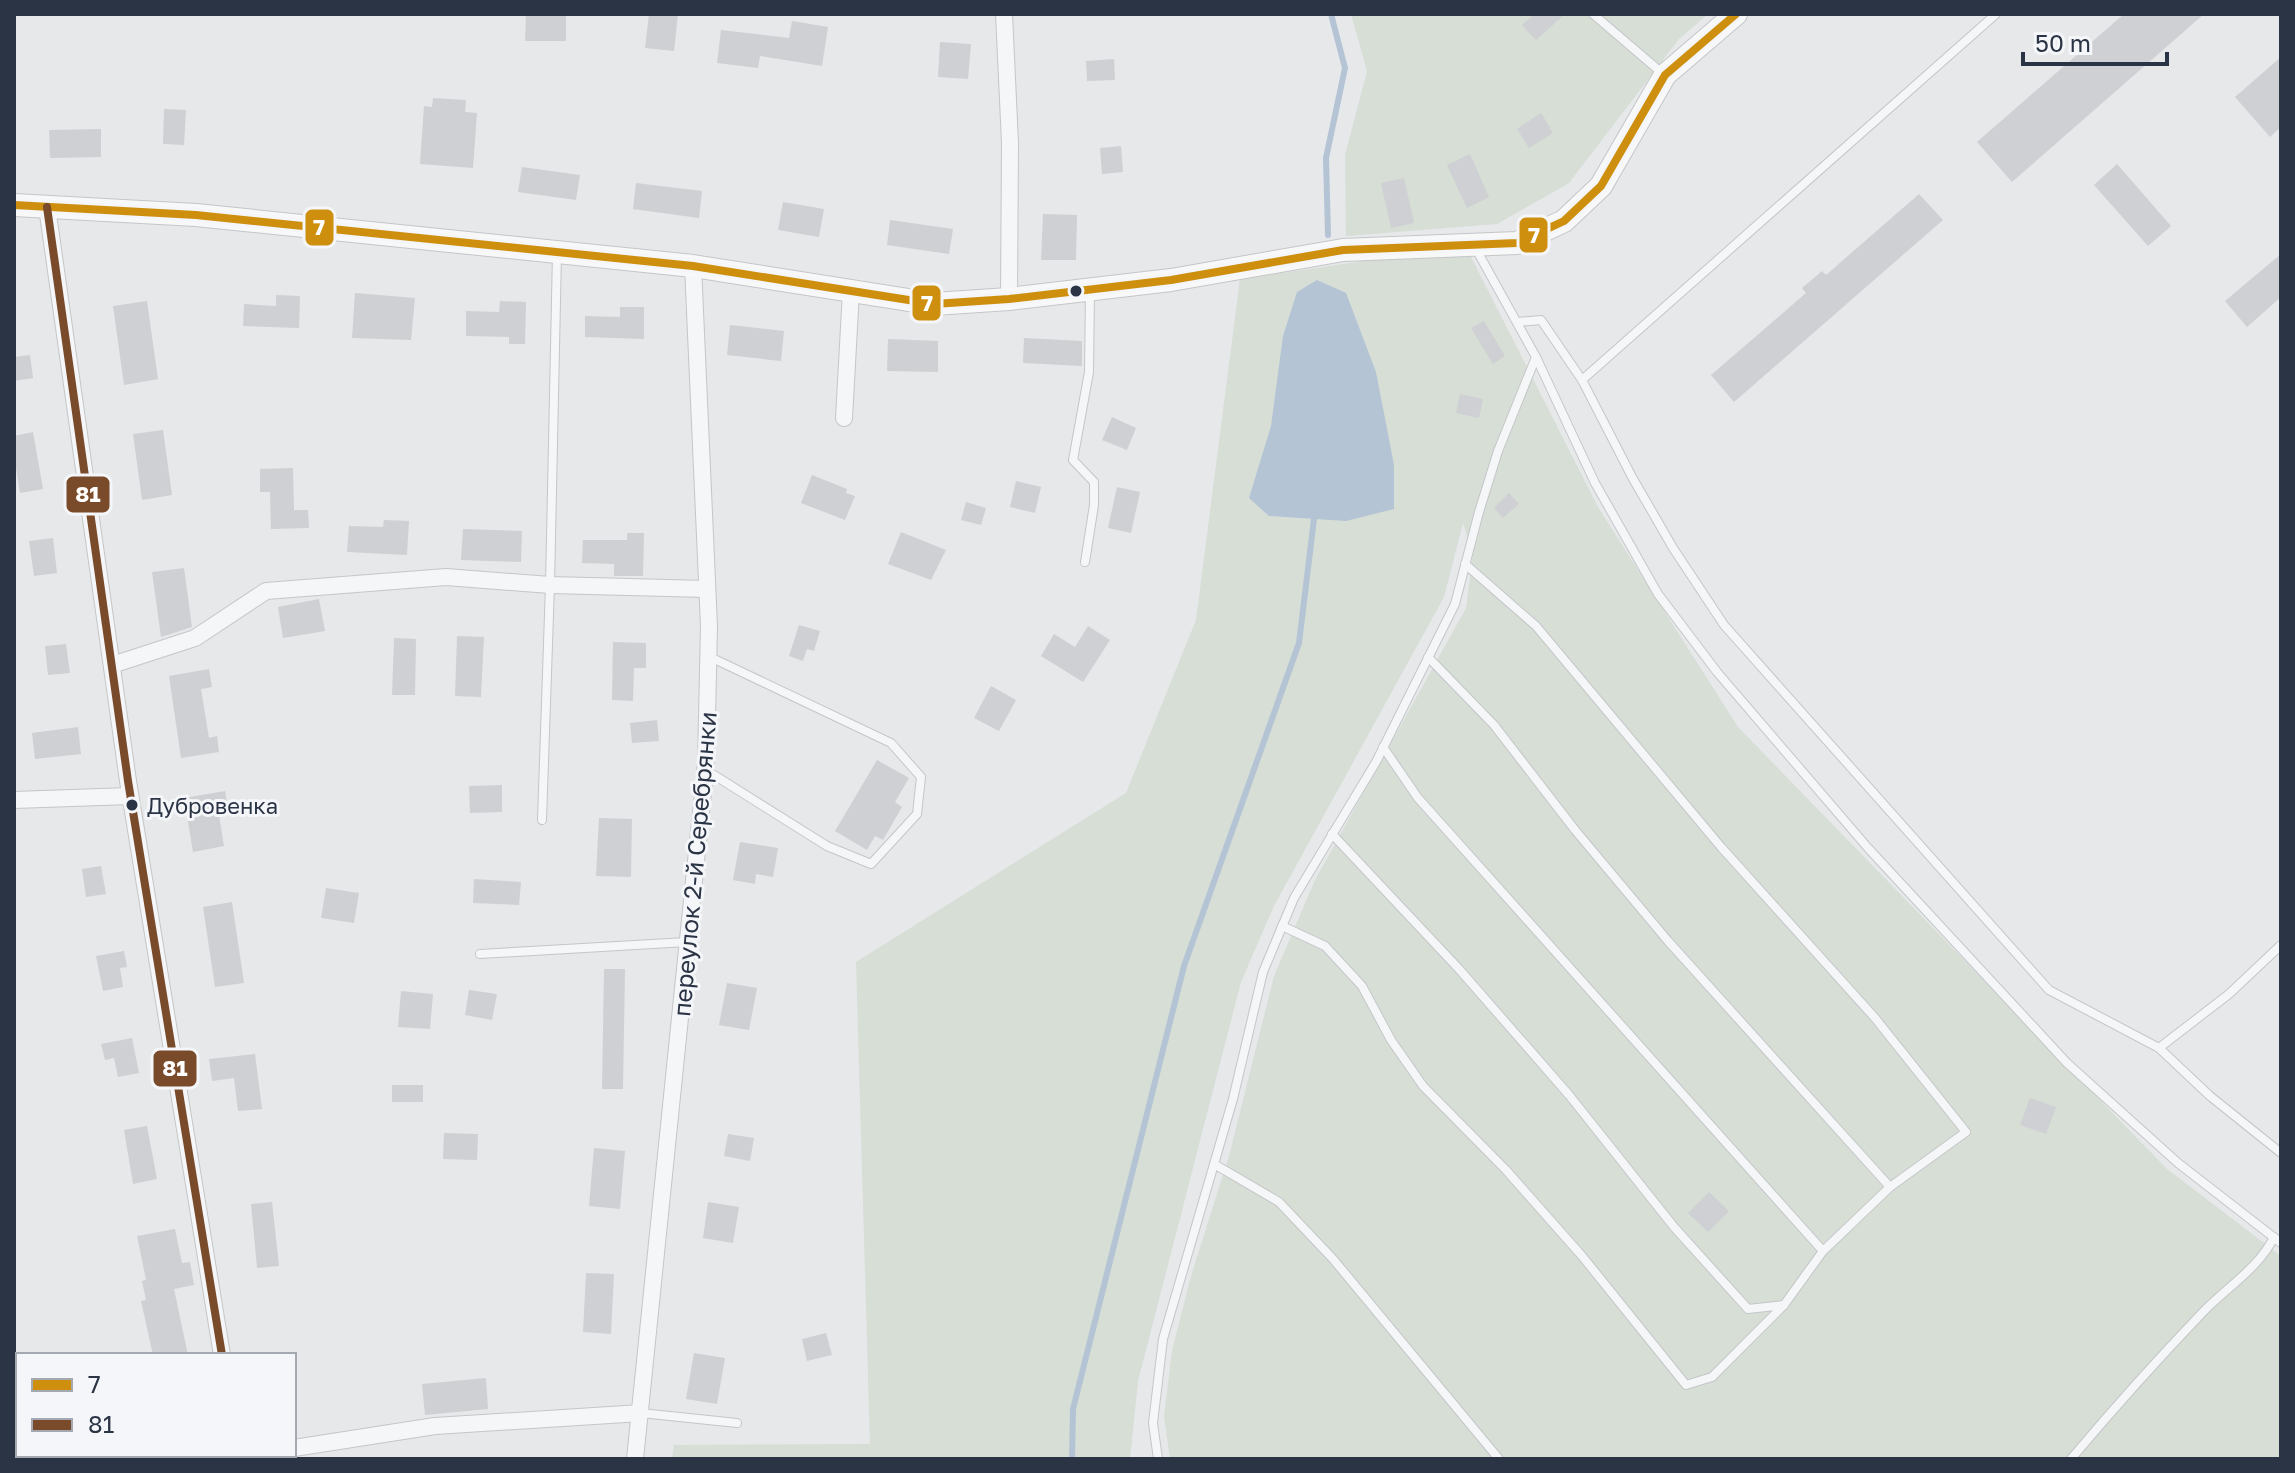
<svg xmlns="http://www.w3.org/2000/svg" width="2295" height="1473" font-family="'Golos Text',sans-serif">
<rect width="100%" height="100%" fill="#e6e8ea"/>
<g fill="#d6ded6">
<path d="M1351,14H1708L1679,39L1569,183L1497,224L1346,236L1345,155L1367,71Z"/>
<path d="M1469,253L1598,507L1738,727L2167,1169L2281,1256V1459H1170L1164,1416L1172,1351L1191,1276L1229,1156L1274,976L1315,880L1466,608L1473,554L1463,523L1444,597L1274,906L1241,982L1138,1381L1130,1459H672L674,1445L870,1444L856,962L1126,793L1196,620L1240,279L1384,258Z"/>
</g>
<path fill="#b4c4d5" d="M1317,280L1346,293L1376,372L1394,465V509L1346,521L1269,516L1249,498L1271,426L1283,336L1297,292Z"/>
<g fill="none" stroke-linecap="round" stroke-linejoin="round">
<g stroke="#b4c4d5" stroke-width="6">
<path d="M1328,235L1326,158L1345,68L1331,14"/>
<path d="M1072,1459L1073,1409L1184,966L1299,643L1314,519"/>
</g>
</g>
<g fill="#ced0d3">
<path d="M526,14H566V41H525Z"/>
<path d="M649,14H678L674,51L645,48Z"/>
<path d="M1535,14H1565L1536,40L1522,25Z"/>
<path d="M2124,14H2204L2012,182L1977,142Z"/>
<path d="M792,21L828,27L822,66L760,56L758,68L717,63L721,30L789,38Z"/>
<path d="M940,42L971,44L968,79L938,77Z"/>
<path d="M2281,57V127L2270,137L2235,97Z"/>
<path d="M1114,59L1115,80L1087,81L1086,61Z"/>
<path d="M433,98L466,100L465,112L477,113L473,168L420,164L424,106L432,107Z"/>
<path d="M164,109L186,110L184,145L163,144Z"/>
<path d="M1541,113L1553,133L1529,148L1517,129Z"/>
<path d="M101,129V157L50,158L49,130Z"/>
<path d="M1121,146L1123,172L1102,174L1100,148Z"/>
<path d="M1470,154L1489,197L1467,208L1447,165Z"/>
<path d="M2117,164L2171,226L2148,246L2094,185Z"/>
<path d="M522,167L580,175L576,200L518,192Z"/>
<path d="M1404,178L1414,223L1391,228L1381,183Z"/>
<path d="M636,183L702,191L699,218L633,209Z"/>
<path d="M1919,194L1943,220L1734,402L1711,375L1806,293L1802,288L1822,271L1826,275Z"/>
<path d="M783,202L824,209L819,237L778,230Z"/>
<path d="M1043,214L1077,215L1076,260H1041Z"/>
<path d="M890,220L953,229L949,254L887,245Z"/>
<path d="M2281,254V297L2247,327L2225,301Z"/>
<path d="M355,293L415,298L411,340L352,338Z"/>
<path d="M276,295L300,296L299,328L243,326L244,304L276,306Z"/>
<path d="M147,301L158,379L124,385L113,306Z"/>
<path d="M500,301L526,302L525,344H509V337L466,336V311L499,312Z"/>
<path d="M620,307H644V339L585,337V316L620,317Z"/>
<path d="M1484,321L1505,356L1493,364L1471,328Z"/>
<path d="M730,325L784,331L781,361L727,355Z"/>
<path d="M1024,338L1082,341V366L1023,363Z"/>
<path d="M888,339L938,341V372L887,371Z"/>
<path d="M30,355L33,378L14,381V357Z"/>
<path d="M1460,394L1483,399L1479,418L1456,413Z"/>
<path d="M1112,417L1136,428L1127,450L1102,440Z"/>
<path d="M163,430L172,495L142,500L133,434Z"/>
<path d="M33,432L43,489L20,493L14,455V436Z"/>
<path d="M293,468L294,510H308L309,528L271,529L270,492H260V469Z"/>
<path d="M812,475L847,489L846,493L855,496L845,520L801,503Z"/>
<path d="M1016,481L1041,487L1035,513L1010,507Z"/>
<path d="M1117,487L1140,492L1131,533L1108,528Z"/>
<path d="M1509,493L1519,504L1503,518L1494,508Z"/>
<path d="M966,502L986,508L981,525L961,520Z"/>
<path d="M384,520L409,521L407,555L347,552L349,526L383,527Z"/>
<path d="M463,529L522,531L521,562L461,560Z"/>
<path d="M901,532L946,550L931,580L888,564Z"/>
<path d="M627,533H644L643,576H614V564L582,563L583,540H627Z"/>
<path d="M53,538L57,573L34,576L29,541Z"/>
<path d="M184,568L192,627L161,637L152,572Z"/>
<path d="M319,599L325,631L283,638L278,607Z"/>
<path d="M799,625L820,631L814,651L807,649L803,661L789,656Z"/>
<path d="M1088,626L1110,640L1083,682L1041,656L1054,634L1075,647Z"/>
<path d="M457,636L484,637L481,697L455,696Z"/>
<path d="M394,638L416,639L415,695H392Z"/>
<path d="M613,642L646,643V668H634L633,701L612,700Z"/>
<path d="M66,644L70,673L48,675L45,646Z"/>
<path d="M209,669L212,687L201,689L209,738L217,736L219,752L181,758L169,676Z"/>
<path d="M991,686L1016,700L999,731L974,718Z"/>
<path d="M657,720L659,741L632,743L630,723Z"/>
<path d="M78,727L81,754L35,759L32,733Z"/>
<path d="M877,760L909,778L895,802L902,807L883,840L875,836L867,850L835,831Z"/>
<path d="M502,785V812L470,813L469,786Z"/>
<path d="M225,791L229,814L219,815L224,846L193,852L184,798Z"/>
<path d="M599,818L632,819L631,877L596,876Z"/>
<path d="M740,842L778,848L773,877L756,874L755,884L733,880Z"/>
<path d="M101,866L106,894L86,897L82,869Z"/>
<path d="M474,879L521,882L519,905L473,903Z"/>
<path d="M326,888L359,893L354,923L321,918Z"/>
<path d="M232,902L244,983L215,987L203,907Z"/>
<path d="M124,951L127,967L120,968L123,987L103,991L96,956Z"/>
<path d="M604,969H625L623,1089H602Z"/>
<path d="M727,983L757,988L749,1030L719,1025Z"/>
<path d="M469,990L497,994L492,1020L465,1015Z"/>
<path d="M401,991L433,994L430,1029L398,1027Z"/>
<path d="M132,1038L139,1073L118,1077L114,1058L105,1060L101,1044Z"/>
<path d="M255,1054L262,1109L238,1111L234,1078L212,1081L209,1059Z"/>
<rect x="392" y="1085" width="31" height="17"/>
<path d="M2030,1098L2056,1107L2046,1134L2020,1125Z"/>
<path d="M147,1126L157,1179L133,1184L124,1130Z"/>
<path d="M444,1133L478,1134L477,1160L443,1159Z"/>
<path d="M728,1134L754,1138L750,1161L724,1156Z"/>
<path d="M594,1148L625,1151L620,1209L589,1206Z"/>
<path d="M1709,1192L1729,1211L1708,1232L1688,1213Z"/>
<path d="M272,1202L279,1266L257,1268L251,1204Z"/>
<path d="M708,1202L739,1207L733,1243L703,1238Z"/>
<path d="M175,1229L182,1263L190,1262L194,1285L174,1289L188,1355H153L141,1301L146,1300L142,1281L146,1280L137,1236Z"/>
<path d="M586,1273L614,1274L611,1334L583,1332Z"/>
<path d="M826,1333L832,1355L807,1361L802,1339Z"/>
<path d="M694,1353L725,1358L717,1404L686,1399Z"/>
<path d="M486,1378L488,1409L425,1415L422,1384Z"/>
</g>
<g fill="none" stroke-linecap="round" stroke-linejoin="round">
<defs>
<g id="lane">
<path d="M1593,14L1662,73"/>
<path d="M1517,322L1541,320L1582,380L1632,477L1673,548L1724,625L2049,990L2159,1048L2210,1096L2281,1153"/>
<path d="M1536,357L1595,483L1658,594L1717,672L1868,848L2067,1063L2178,1163L2281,1243"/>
<path d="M1582,380L1996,14"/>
<path d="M1085,562L1094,505V482L1073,460L1089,372L1090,290"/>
<path d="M1428,657L1494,725L1575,830L1668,941L1890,1187L1966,1132L1875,1018L1721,847L1536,626L1465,564"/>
<path d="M1383,747L1418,798L1823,1251L1890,1187"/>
<path d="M706,770L827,846L871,864L917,814L921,777L891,743L708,656"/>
<path d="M542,820L550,585L557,253"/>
<path d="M1332,834L1459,969L1569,1095L1674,1227L1748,1309L1784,1305L1823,1251"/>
<path d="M1282,926L1325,946L1362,986L1391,1040L1423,1086L1506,1170L1582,1256L1686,1385L1712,1377L1784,1305"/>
<path d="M480,954L687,942"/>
<path d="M2159,1048L2229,994L2281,945"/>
<path d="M1214,1164L1279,1202L1333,1259L1499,1459"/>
<path d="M641,1413L737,1423"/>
<path d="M1158,1459L1153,1423L1163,1339L1233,1099L1263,972L1294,898L1376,762L1455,604L1479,512L1498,451L1536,357L1476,249"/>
<path d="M2071,1459C2114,1408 2157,1360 2203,1312C2226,1288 2259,1268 2274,1237"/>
</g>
<g id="street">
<path d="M1004,14L1010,143L1009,299"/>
<path d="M47,207L128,781L222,1355"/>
<path d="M844,418L851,291"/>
<path d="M112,665L195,638L266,591L446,577L550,585L707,589"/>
<path d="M14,800L130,796"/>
<path d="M14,1403L18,1422"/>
<path d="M294,1448L435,1426L641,1413"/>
<path d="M25,1455L26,1459"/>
<path d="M238,1456L246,1455"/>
<path d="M635,1459L706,763L709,626L693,266"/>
</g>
<path id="secondary" d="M14,205L196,215L693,266L934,304L1009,299L1171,280L1343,250L1517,243L1564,221L1601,186L1665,75L1736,14"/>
</defs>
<use href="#lane" stroke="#c4c6c8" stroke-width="10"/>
<use href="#street" stroke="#c4c6c8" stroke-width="18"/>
<use href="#secondary" stroke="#c4c6c8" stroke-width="24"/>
<use href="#lane" stroke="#f5f6f7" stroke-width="8"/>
<use href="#street" stroke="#f5f6f7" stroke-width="16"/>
<use href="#secondary" stroke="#f8f8f8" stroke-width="22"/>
<defs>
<path id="bus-1" d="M14,205L196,215L693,266L934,304L1009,299L1171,280L1343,250L1517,243L1564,221L1601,186L1665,75L1736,14"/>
<path id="bus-2" d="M47,207L128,781L222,1355"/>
</defs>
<use href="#bus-1" stroke="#f4f6f9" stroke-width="14"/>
<use href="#bus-2" stroke="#f4f6f9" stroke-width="14"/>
<use href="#bus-1" stroke="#ce8f0e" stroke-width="8"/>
<use href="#bus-2" stroke="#7a4b2a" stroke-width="8"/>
</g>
<g fill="#2b3445" stroke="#f4f6f9" stroke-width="3">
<circle cx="1076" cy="291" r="7"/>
<circle cx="132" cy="805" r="7"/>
</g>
<g text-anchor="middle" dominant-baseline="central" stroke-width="6" stroke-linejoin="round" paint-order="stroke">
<g font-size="22" fill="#2b3445" stroke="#f4f6f9" text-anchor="start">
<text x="147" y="805">Дубровенка</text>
</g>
<g font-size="24" fill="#2b3445" stroke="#f4f6f9">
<text transform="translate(694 864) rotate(-85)">переулок 2-й Серебрянки</text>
</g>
</g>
<g stroke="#f4f6f9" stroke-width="3">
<rect x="304" y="208" width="31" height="39" rx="8" fill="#ce8f0e"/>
<rect x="1518" y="216" width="31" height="38" rx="8" fill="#ce8f0e"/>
<rect x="911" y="284" width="31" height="38" rx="8" fill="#ce8f0e"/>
<rect x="65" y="475" width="46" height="39" rx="8" fill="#7a4b2a"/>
<rect x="152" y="1049" width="46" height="39" rx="8" fill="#7a4b2a"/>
</g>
<g font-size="22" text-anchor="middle" font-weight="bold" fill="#fff">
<text x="319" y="235">7</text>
<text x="1534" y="243">7</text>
<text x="927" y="311">7</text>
<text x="88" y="502">81</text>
<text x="175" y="1076">81</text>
</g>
<rect width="2295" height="1473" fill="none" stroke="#2b3445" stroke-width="32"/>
<rect x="16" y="1353" width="280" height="104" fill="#f4f6f9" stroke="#a4a8b1" stroke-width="2"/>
<rect x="32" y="1379" width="40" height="12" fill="#ce8f0e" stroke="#a4a8b1" stroke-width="2"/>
<text x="88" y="1393" font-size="24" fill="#2b3445">7</text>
<rect x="32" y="1419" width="40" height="12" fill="#7a4b2a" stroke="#a4a8b1" stroke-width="2"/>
<text x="88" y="1433" font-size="24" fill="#2b3445">81</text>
<path d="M2023 52v12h144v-12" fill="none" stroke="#2b3445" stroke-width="4"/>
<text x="2035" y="52" font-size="24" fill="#2b3445" stroke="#f4f6f9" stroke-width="6" paint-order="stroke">50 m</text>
</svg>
